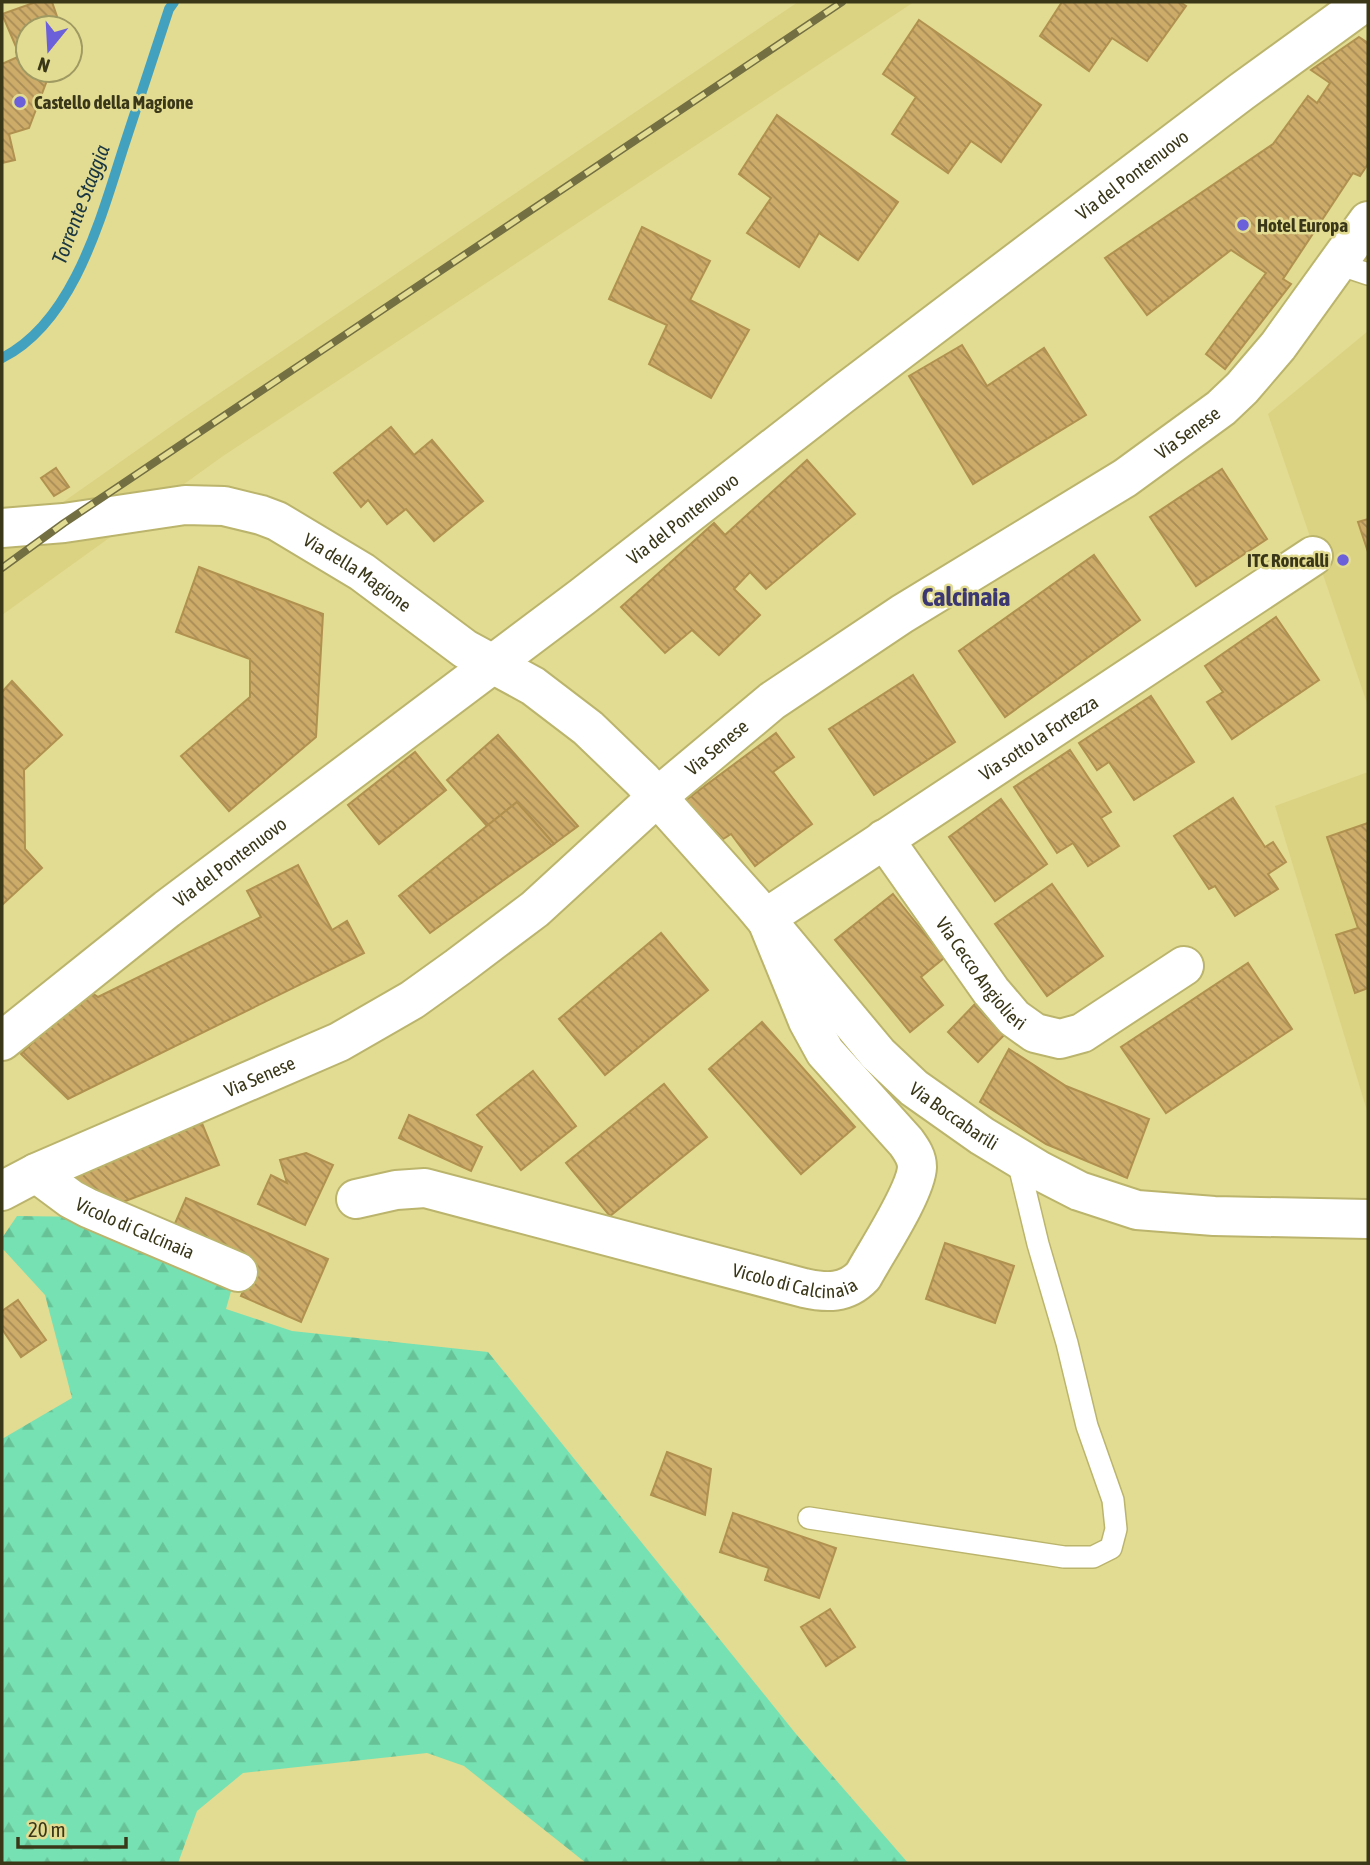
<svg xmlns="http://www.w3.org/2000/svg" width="1370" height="1865" font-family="'Asap Condensed',sans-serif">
<defs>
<pattern id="forest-firs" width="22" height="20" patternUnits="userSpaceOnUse" patternTransform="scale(1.75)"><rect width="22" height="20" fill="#76e1b2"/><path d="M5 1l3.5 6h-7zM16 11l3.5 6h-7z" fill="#67c298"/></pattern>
<pattern id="building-back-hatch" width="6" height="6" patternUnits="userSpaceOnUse" patternTransform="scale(1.75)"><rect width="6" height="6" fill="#cdab69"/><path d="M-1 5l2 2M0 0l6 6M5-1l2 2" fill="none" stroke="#a78c56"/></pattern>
</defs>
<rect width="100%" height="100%" fill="#e2db92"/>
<g fill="#dbd382">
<path d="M798,2H914L223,456L2,615V545L180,420Z"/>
<path d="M1368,331V706L1268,414Z"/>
<path d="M1368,772V1114L1275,806Z"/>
</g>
<path fill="url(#forest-firs)" d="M17,1216L91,1217L235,1277L226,1309L292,1331L488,1352L796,1734L908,1863H586L464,1766L427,1753L243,1773L197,1811L178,1863H2V1439L72,1398L45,1295L2,1248V1238Z"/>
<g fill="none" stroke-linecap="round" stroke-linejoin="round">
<path stroke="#43a1c0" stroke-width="10" d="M2,358C74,322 101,217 124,146C139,100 154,55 169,9L174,2"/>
</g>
<g fill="url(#building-back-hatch)" stroke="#b1914f" stroke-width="2">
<path d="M36,2H52L61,28H28V70H47L49,75L29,128L9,134L15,160L2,163V64L20,56L2,14Z"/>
<path d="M1062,2H1180L1186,6L1147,61L1112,38L1089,71L1040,36Z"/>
<path d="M919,20L1041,105L1001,162L971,141L948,173L892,134L916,97L883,74Z"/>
<path d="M1359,37L1368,43V164L1360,176L1353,173L1283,279L1291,284L1225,369L1206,354L1266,273L1231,250L1147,315L1105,258L1273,144L1308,96L1317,103L1330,83L1311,70Z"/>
<path d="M777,115L898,202L858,260L819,233L799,267L747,233L771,198L739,174Z"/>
<path d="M642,227L710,261L690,300L749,330L711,398L649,364L667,325L609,299Z"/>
<path d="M962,345L987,386L1044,348L1086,415L973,484L909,376Z"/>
<path d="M391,427L414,455L432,440L483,501L434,541L406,509L387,524L368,500L361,507L334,473Z"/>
<path d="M807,460L855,514L766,589L750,572L734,589L760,615L719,655L692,630L665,653L621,607L714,523L725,535Z"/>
<path d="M56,468L69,487L54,496L41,478Z"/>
<path d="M1222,469L1267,539L1196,586L1150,517Z"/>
<path d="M1368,519V552L1358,522Z"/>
<path d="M1094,555L1140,620L1005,717L959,651Z"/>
<path d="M199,567L323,614L316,737L229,811L181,756L250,697V659L176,632Z"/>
<path d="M1276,617L1319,680L1232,739L1207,702L1223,692L1205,666Z"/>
<path d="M913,675L955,742L874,795L829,729Z"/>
<path d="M12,681L62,735L24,770L25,849L42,868L2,905V692Z"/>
<path d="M1151,696L1194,762L1134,800L1109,762L1097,770L1079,743Z"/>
<path d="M776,733L794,757L773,772L812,824L755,866L731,834L714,845L682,803Z"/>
<path d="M498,735L578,826L554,844L517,802L487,826L447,780Z"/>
<path d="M1070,750L1111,812L1101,818L1119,846L1088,866L1073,843L1057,853L1014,787Z"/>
<path d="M415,752L446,790L379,844L348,805Z"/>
<path d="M1233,798L1265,847L1273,842L1286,862L1268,874L1278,889L1235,916L1215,886L1209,889L1174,836Z"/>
<path d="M1001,799L1047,864L995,901L949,837Z"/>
<path d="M517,802L554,844L430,933L399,896Z"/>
<path d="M1368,823V988L1355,993L1336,935L1358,928L1327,837Z"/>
<path d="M298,865L332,930L347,921L364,953L68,1099L21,1054L86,989L98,997L261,917L247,891Z"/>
<path d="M1052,884L1103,956L1047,996L995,924Z"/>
<path d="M893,894L944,958L921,977L943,1005L910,1032L835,940Z"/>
<path d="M661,933L708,990L605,1075L559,1019Z"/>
<path d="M1248,963L1292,1029L1166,1113L1121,1047Z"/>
<path d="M976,1003L1007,1032L978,1062L948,1032Z"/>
<path d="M762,1022L855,1127L801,1174L709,1069Z"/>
<path d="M1009,1049L1066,1086L1149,1119L1127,1178L1046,1144L980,1102Z"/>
<path d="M533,1071L576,1126L521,1170L477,1115Z"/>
<path d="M664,1084L707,1137L610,1216L566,1163Z"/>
<path d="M409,1115L482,1147L471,1171L399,1138Z"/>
<path d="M201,1121L219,1165L102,1210L63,1178Z"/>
<path d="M306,1153L333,1165L305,1225L258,1204L271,1175L287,1183L280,1160Z"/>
<path d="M186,1198L328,1259L301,1322L241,1296L252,1271L170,1235Z"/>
<path d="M945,1243L1014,1266L995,1323L926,1299Z"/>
<path d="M18,1300L46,1340L21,1357L2,1329V1311Z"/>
<path d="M667,1452L711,1469L705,1515L651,1495Z"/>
<path d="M733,1513L836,1548L819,1598L765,1580L769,1568L720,1552Z"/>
<path d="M830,1609L855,1647L826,1666L801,1627Z"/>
</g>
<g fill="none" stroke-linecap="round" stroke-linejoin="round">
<defs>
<g id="service">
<path d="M1338,264L1368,274"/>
<path d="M809,1518L1064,1557H1093L1111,1548L1116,1529L1113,1500L1087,1426L1067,1343L1038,1244L1017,1157"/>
</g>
<g id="minor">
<path id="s1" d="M2,528L64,523L185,505L224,506L261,515L277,521L362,572L465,649L533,686L588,728L642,780L753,904L878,1054L914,1088L982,1136L1040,1171L1079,1191L1137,1210L1214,1216L1368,1219"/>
<path id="s2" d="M884,839L991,991L1014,1018L1035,1033L1060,1039L1082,1033L1184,966"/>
<path id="s3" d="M36,1173L71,1199L88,1208L238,1272"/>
<path id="s4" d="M356,1199L396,1190L425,1188L804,1288C826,1293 846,1294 863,1276C876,1252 916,1192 917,1167C917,1157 911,1149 906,1142L825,1052L808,1021L766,918L1313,556"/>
</g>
<g id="secondary">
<path id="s5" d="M2,1041L167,909L582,597L840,396L1241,92L1365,2"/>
<path id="s6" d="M2,1191L36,1173L339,1042L412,1000L458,967L535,909L656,798L772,701L902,614L1125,478L1221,408L1242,388L1278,346L1368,221"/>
</g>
</defs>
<use href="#service" stroke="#bbb46c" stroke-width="24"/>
<use href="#minor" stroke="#bbb46c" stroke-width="42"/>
<use href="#secondary" stroke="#bbb46c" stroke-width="42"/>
<use href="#service" stroke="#fff" stroke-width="21"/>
<use href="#minor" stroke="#fff" stroke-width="38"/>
<use href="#secondary" stroke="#fff" stroke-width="38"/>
<defs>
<path id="rail" d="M2,568L64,523L842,2"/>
</defs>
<use href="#rail" stroke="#736f42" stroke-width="8"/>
<use href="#rail" stroke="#e2db92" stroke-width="5" stroke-dasharray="16" stroke-linecap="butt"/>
</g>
<g fill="#6c60da" stroke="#e2db92" stroke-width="2.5">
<circle cx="20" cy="102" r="7"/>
<circle cx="1243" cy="225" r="7"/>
<circle cx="1343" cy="560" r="7"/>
</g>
<g text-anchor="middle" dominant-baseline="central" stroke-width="5" stroke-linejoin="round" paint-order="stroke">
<g font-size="19" font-weight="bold" fill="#3a3719" stroke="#e2db92" text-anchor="start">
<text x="34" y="102">Castello della Magione</text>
<text x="1257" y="225">Hotel Europa</text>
<text x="1329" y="560" text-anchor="end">ITC Roncalli</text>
</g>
<g font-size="19" fill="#3a3719" stroke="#e2db92">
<text stroke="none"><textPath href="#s5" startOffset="1424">Via del Pontenuovo</textPath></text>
<text stroke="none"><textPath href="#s6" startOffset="1416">Via Senese</textPath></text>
<text stroke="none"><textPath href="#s5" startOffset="858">Via del Pontenuovo</textPath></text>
<text stroke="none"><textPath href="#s1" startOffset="374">Via della Magione</textPath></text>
<text stroke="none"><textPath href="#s4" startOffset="1270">Via sotto la Fortezza</textPath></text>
<text stroke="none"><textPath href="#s6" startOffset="849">Via Senese</textPath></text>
<text stroke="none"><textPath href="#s5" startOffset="290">Via del Pontenuovo</textPath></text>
<text stroke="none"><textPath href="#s2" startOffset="166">Via Cecco Angiolieri</textPath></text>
<text stroke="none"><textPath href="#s6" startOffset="282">Via Senese</textPath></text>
<text stroke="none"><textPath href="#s1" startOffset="1188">Via Boccabarili</textPath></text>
<text stroke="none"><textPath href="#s3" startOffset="114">Vicolo di Calcinaia</textPath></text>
<text stroke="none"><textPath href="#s4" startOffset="452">Vicolo di Calcinaia</textPath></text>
</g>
<g font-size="21" font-style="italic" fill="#1a3641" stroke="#e2db92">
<text transform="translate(80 204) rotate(-69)">Torrente Staggia</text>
</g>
<g font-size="26" font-weight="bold" fill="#3b3773" stroke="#e2db92">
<text x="966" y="597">Calcinaia</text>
</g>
</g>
<rect width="1370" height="1865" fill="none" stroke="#3a3719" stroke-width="7"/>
<g transform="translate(49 49) rotate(198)"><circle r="33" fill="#e2db92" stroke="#9f9962" stroke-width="2"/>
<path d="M0-5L12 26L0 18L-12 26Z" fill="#6c60da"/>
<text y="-10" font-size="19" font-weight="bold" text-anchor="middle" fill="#3a3719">N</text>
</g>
<path d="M18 1837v10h108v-10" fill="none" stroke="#3a3719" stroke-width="3.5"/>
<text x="28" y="1837" font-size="21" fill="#3a3719" stroke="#e2db92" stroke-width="5" paint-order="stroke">20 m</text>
</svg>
